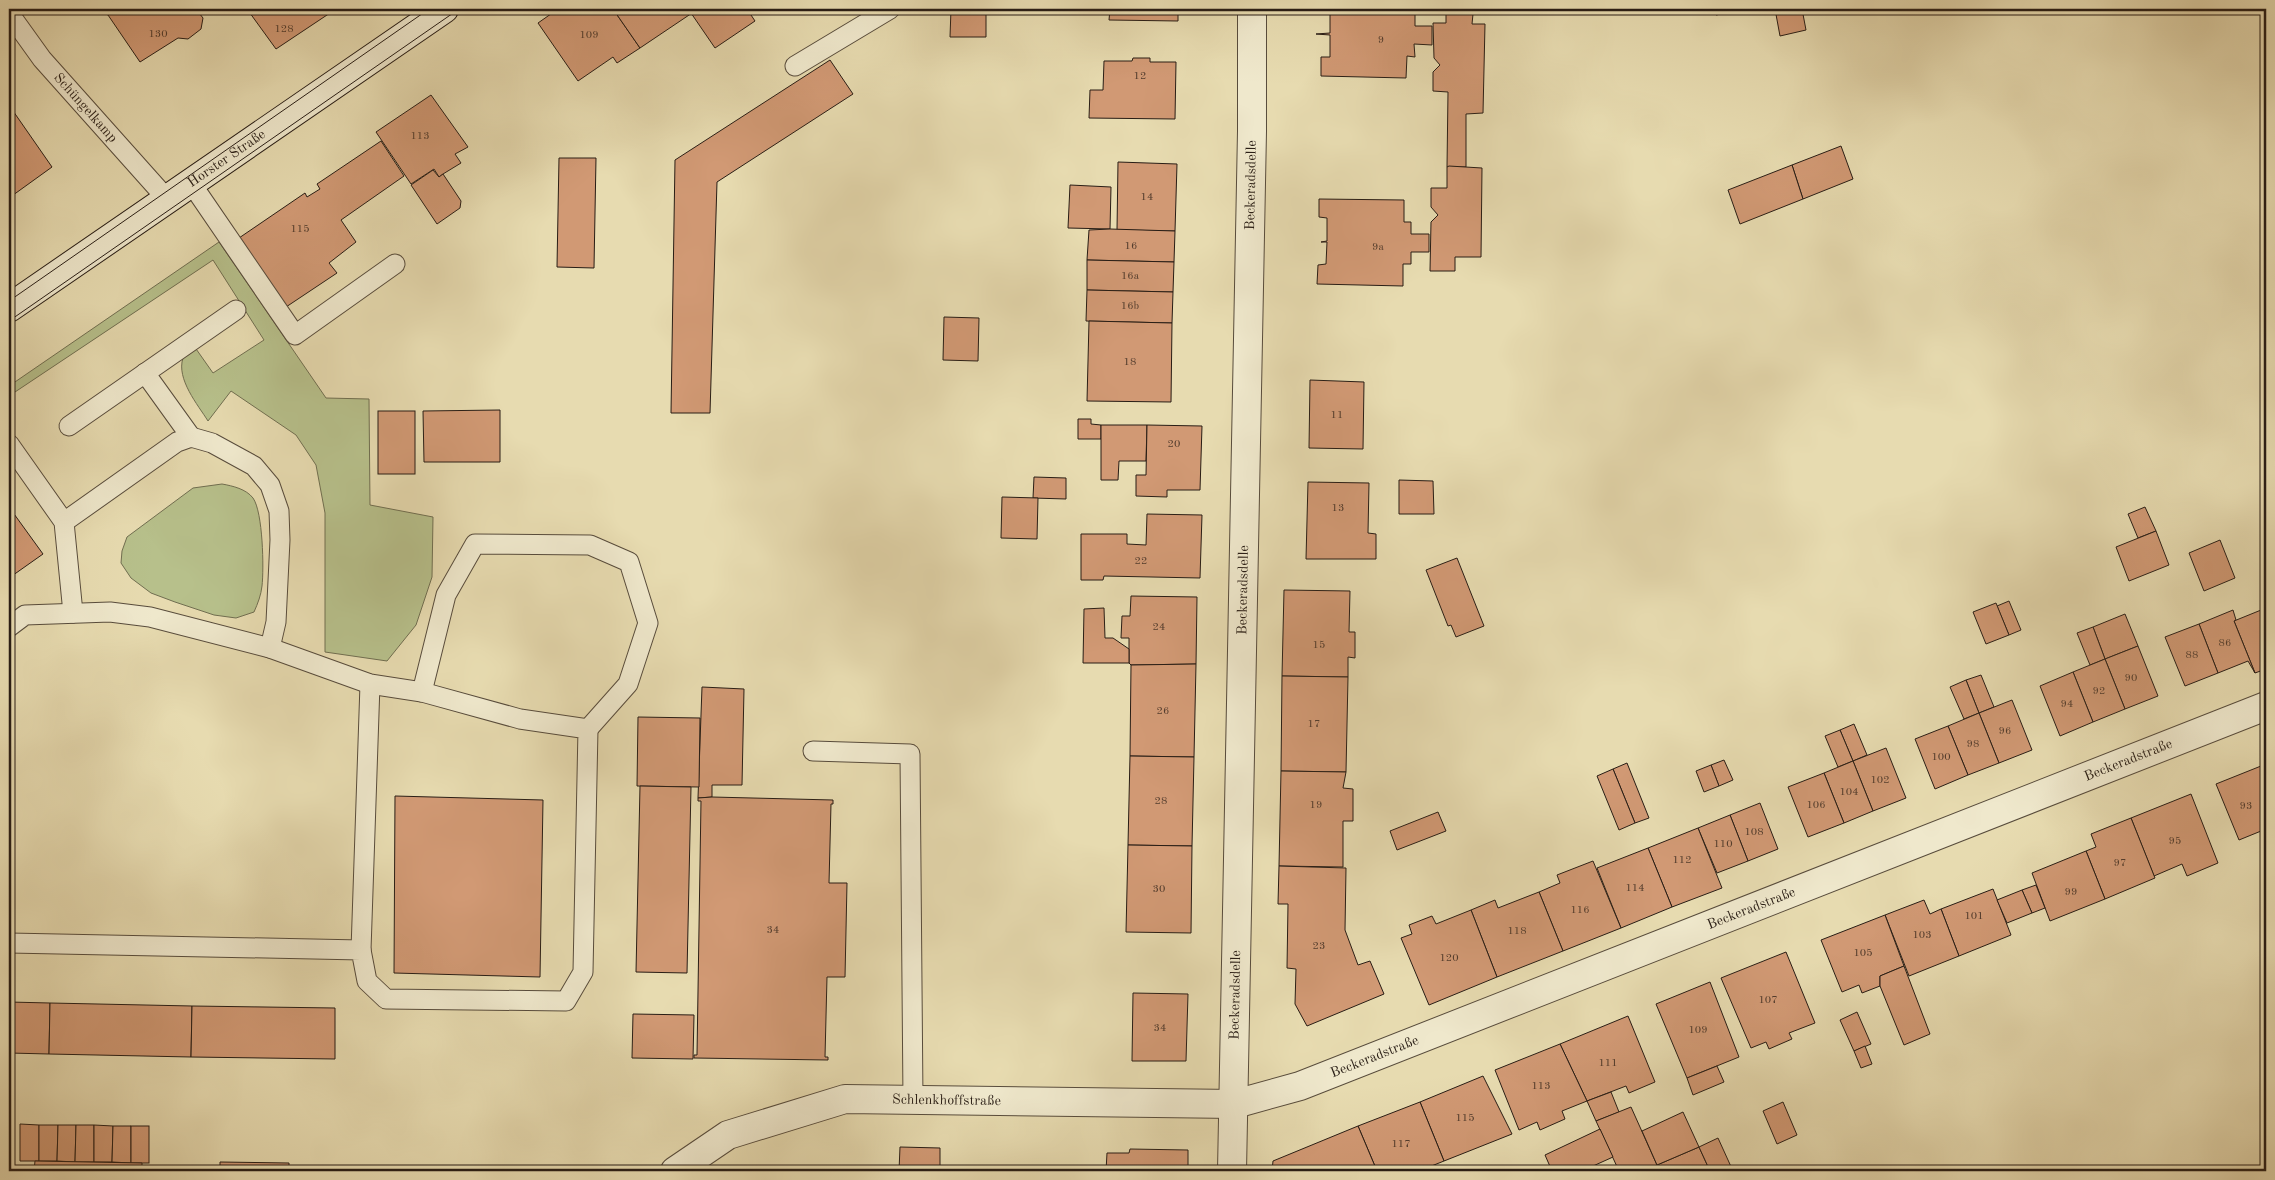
<svg xmlns="http://www.w3.org/2000/svg" width="2275" height="1180" font-family="'Old Standard TT',serif">
<rect width="100%" height="100%" fill="#e7dbb0"/>
<filter id="stains"><feTurbulence type="fractalNoise" baseFrequency=".004" numOctaves="4"/><feColorMatrix values="0 0 0 0 .2 0 0 0 0 .09 0 0 0 0 .02 0 0 0 .5 -.17"/></filter>
<radialGradient id="worn" r=".72"><stop offset=".6" stop-color="#630" stop-opacity="0"/><stop offset="1" stop-color="#630" stop-opacity=".3"/></radialGradient>
<g fill="#b7c08b" stroke="#706e50">
<path d="M219,242L326,398L369,399L370,505L433,517L432,577L416,625L387,661L325,652V513L316,465L296,435L231,391L208,421C198,405 176,379 183,358C185,354 191,350 194,346L213,373L264,340L213,260L12,394V384Z"/>
<path d="M222,484C233,486 246,489 253,498C263,512 264,569 262,586C261,595 258,603 254,612L236,618L214,615L175,602L151,593L131,578L121,563L122,551L127,537L193,488Z"/>
</g>
<g fill="#d19974" stroke="#281d15">
<path d="M97,9H196L203,18L201,29L188,39L178,38L140,62L108,15Z"/>
<path d="M247,9H336L276,49Z"/>
<path d="M558,9H613L640,48L617,63L613,57L578,81L538,23Z"/>
<path d="M613,9H698L640,48Z"/>
<path d="M698,9H747L755,21L715,48L691,13Z"/>
<path d="M951,9H986V37H950Z"/>
<path d="M1110,9H1178V21L1109,20Z"/>
<path d="M1321,9H1407V14H1415V26H1432V45L1414,44L1415,57L1407,56L1406,78L1321,76V57H1330V35L1316,34L1330,33V11H1321Z"/>
<path d="M1715,9H1747L1716,15Z"/>
<path d="M1775,9H1802L1806,30L1780,36Z"/>
<path d="M1446,14H1473L1472,24H1485L1483,113L1466,114V167H1447L1448,92L1433,91V72L1440,65L1434,58L1433,23H1446Z"/>
<path d="M1133,58H1150V62H1176L1175,119L1089,118L1090,90H1103L1104,61H1132Z"/>
<path d="M830,60L853,94L717,182L710,413H671L675,160Z"/>
<path d="M431,95L468,147L455,154L461,163L443,174L439,177L434,169L411,184L376,132Z"/>
<path d="M11,108L52,167L9,198V109Z"/>
<path d="M381,141L404,176L341,220L356,242L329,263L337,273L286,307L239,238L305,193L307,197L320,189L317,184Z"/>
<path d="M1841,146L1853,179L1803,199L1792,165Z"/>
<path d="M559,158H596L594,268L557,267Z"/>
<path d="M1118,162L1177,164L1175,231L1117,230Z"/>
<path d="M1792,165L1803,199L1740,224L1728,190Z"/>
<path d="M1449,166L1482,168L1481,257H1455V271H1430L1431,222L1438,215L1431,207V188H1447V167Z"/>
<path d="M433,170L439,177L443,174L461,201L460,208L437,224L411,185Z"/>
<path d="M1070,185L1111,187L1110,229L1068,228Z"/>
<path d="M1319,199L1404,200V222H1411V234H1429V252H1411V264H1403V286L1317,284L1318,265L1326,264L1327,242H1321L1327,241V218L1319,217Z"/>
<path d="M1110,229L1175,231L1174,262L1087,260L1089,230Z"/>
<path d="M1087,260L1174,262L1173,292L1087,290Z"/>
<path d="M1087,290L1173,292L1172,323L1086,321Z"/>
<path d="M944,317L979,318L978,361L943,360Z"/>
<path d="M1089,321L1172,323L1171,402L1087,401Z"/>
<path d="M1310,380L1364,382L1363,449L1309,448Z"/>
<path d="M500,410V462H424L423,411Z"/>
<rect x="378" y="411" width="37" height="63"/>
<path d="M1078,419H1091V424L1101,425V439H1078Z"/>
<path d="M1101,425H1147L1146,461H1119L1118,480H1101Z"/>
<path d="M1147,425L1202,426L1200,490H1167V497L1136,496V475H1146Z"/>
<path d="M1034,477L1066,478V499L1033,498Z"/>
<path d="M1399,480L1433,481L1434,514H1399Z"/>
<path d="M1308,482L1369,483L1368,533L1376,534V559H1306Z"/>
<path d="M1002,497L1038,498L1037,539L1001,538Z"/>
<path d="M9,507L43,554L9,578Z"/>
<path d="M2145,507L2156,531L2138,538L2128,514Z"/>
<path d="M1147,514L1202,515L1200,578L1104,576L1103,580H1081V534H1127V544L1146,545Z"/>
<path d="M2156,531L2169,565L2129,581L2116,547Z"/>
<path d="M2220,540L2235,578L2204,591L2189,553Z"/>
<path d="M1457,558L1484,626L1456,637L1451,625L1448,626L1426,570Z"/>
<path d="M1284,590L1350,591L1349,632H1355V658L1348,657V677L1282,676Z"/>
<path d="M1131,596L1197,597L1196,664L1131,665L1129,663V638H1121L1122,616H1130Z"/>
<path d="M2009,601L2021,630L2009,635L1997,606Z"/>
<path d="M1996,603L2009,635L1986,644L1973,612Z"/>
<path d="M1104,608L1105,638H1113L1129,649V663H1083L1084,609Z"/>
<path d="M2266,608V669L2255,673L2234,621Z"/>
<path d="M2233,610L2236,620L2234,621L2255,673L2248,661L2218,673L2199,624Z"/>
<path d="M2125,614L2138,646L2105,659L2093,627Z"/>
<path d="M2199,624L2218,673L2185,686L2165,637Z"/>
<path d="M2093,627L2105,659L2090,665L2077,633Z"/>
<path d="M2138,646L2158,696L2125,709L2105,659Z"/>
<path d="M2105,659L2125,709L2093,722L2073,672Z"/>
<path d="M1196,664L1194,757L1130,756L1131,665Z"/>
<path d="M2073,672L2093,722L2060,736L2040,686Z"/>
<path d="M1981,675L1994,707L1979,713L1966,680Z"/>
<path d="M1282,676L1348,677L1346,772L1281,771Z"/>
<path d="M1966,680L1979,713L1964,719L1950,687Z"/>
<path d="M702,687L744,689L742,785H712V797L698,798Z"/>
<path d="M2012,700L2032,750L1999,763L1979,713Z"/>
<path d="M1979,713L1999,763L1968,775L1948,726Z"/>
<path d="M638,717L700,718L699,787L637,786Z"/>
<path d="M1854,724L1867,755L1853,761L1840,730Z"/>
<path d="M1948,726L1968,775L1935,789L1915,739Z"/>
<path d="M1840,730L1853,761L1838,767L1825,736Z"/>
<path d="M1886,748L1906,798L1873,811L1853,761Z"/>
<path d="M1130,756L1194,757L1192,846L1128,845Z"/>
<path d="M1724,760L1733,780L1719,786L1711,765Z"/>
<path d="M1853,761L1873,811L1844,823L1824,773Z"/>
<path d="M1627,763L1649,818L1635,823L1613,769Z"/>
<path d="M2266,764V829L2239,840L2216,784Z"/>
<path d="M1711,765L1719,786L1704,792L1696,771Z"/>
<path d="M1613,769L1635,823L1619,830L1597,776Z"/>
<path d="M1281,771L1346,772L1343,788L1353,789V821H1343V867L1279,866Z"/>
<path d="M1824,773L1844,823L1808,837L1788,787Z"/>
<path d="M640,786L691,787L687,973L636,972Z"/>
<path d="M2191,794L2218,863L2187,876L2182,864L2154,876L2131,818Z"/>
<path d="M395,796L543,800L540,977L394,973Z"/>
<path d="M712,797L833,800V804H831L829,883H847L845,977H827L825,1057H828V1060L694,1058V1055H697L701,801H698V798Z"/>
<path d="M1760,803L1778,849L1748,861L1730,815Z"/>
<path d="M1438,812L1446,831L1397,850L1390,831Z"/>
<path d="M1730,815L1748,861L1717,873L1698,828Z"/>
<path d="M2131,818L2155,878L2105,899L2086,851L2096,847L2091,834Z"/>
<path d="M1698,828L1722,888L1672,907L1648,848Z"/>
<path d="M1128,845L1192,846L1191,933L1126,932Z"/>
<path d="M1648,848L1672,907L1621,928L1597,868Z"/>
<path d="M2086,851L2105,899L2050,921L2032,873Z"/>
<path d="M1593,861L1621,928L1563,951L1539,892L1560,883L1557,875Z"/>
<path d="M1279,866L1346,868L1345,930L1358,965L1370,961L1384,994L1307,1026L1295,1004L1296,969L1287,968L1288,904H1278Z"/>
<path d="M2036,885L2045,908L2032,913L2022,890Z"/>
<path d="M1993,889L2011,935L1959,956L1941,909Z"/>
<path d="M2022,890L2032,913L2007,923L1997,900Z"/>
<path d="M1539,892L1563,951L1497,977L1471,910L1495,900L1498,908Z"/>
<path d="M1924,900L1930,914L1941,909L1959,956L1909,976L1885,915Z"/>
<path d="M1471,910L1497,977L1429,1005L1401,938L1412,934L1409,925L1432,916L1436,924Z"/>
<path d="M1885,915L1904,966L1880,976V986L1862,993L1859,985L1842,992L1821,940Z"/>
<path d="M1786,952L1815,1023L1789,1033L1792,1039L1769,1049L1766,1042L1751,1048L1721,978Z"/>
<path d="M1904,966L1930,1034L1904,1045L1880,986V976Z"/>
<path d="M1710,982L1739,1057L1687,1078L1656,1004Z"/>
<path d="M1133,993L1188,994L1186,1061H1132Z"/>
<path d="M9,1002L50,1003L49,1054L9,1053Z"/>
<path d="M50,1003L192,1006L191,1057L49,1054Z"/>
<path d="M192,1006L335,1008V1059L191,1057Z"/>
<path d="M1857,1012L1871,1044L1854,1051L1840,1020Z"/>
<path d="M633,1014L694,1015L693,1059L632,1058Z"/>
<path d="M1628,1016L1655,1082L1629,1093L1626,1086L1587,1101L1560,1044Z"/>
<path d="M1560,1044L1587,1101L1562,1111L1565,1119L1540,1130L1537,1122L1519,1130L1495,1070Z"/>
<path d="M1865,1046L1872,1064L1861,1068L1854,1051Z"/>
<path d="M1717,1066L1724,1082L1693,1095L1687,1078Z"/>
<path d="M1483,1076L1512,1134L1444,1161L1420,1102Z"/>
<path d="M1611,1092L1619,1112L1596,1121L1587,1101Z"/>
<path d="M1420,1102L1444,1161L1419,1171H1377L1358,1126Z"/>
<path d="M1783,1102L1797,1135L1777,1144L1763,1111Z"/>
<path d="M1631,1107L1657,1165L1699,1147L1710,1171H1619L1596,1121Z"/>
<path d="M1683,1112L1699,1147L1657,1165L1642,1131Z"/>
<path d="M20,1124L39,1125V1161H20Z"/>
<path d="M39,1125H58L57,1161H39Z"/>
<path d="M58,1125H76L75,1162L57,1161Z"/>
<path d="M76,1125H94V1162H75Z"/>
<path d="M94,1125L113,1126L112,1162H94Z"/>
<path d="M113,1126H131V1163L112,1162Z"/>
<rect x="131" y="1126" width="18" height="37"/>
<path d="M1358,1126L1377,1171H1272L1273,1161Z"/>
<path d="M1600,1129L1613,1157L1582,1171H1552L1545,1155Z"/>
<path d="M1718,1138L1733,1171H1710L1699,1147Z"/>
<path d="M900,1147L940,1148V1171H899Z"/>
<path d="M1130,1149L1188,1150V1171H1106L1107,1153H1129Z"/>
<path d="M35,1161L142,1163V1171H34Z"/>
<path d="M220,1162L289,1163V1171H220Z"/>
</g>
<g fill="none" stroke-linecap="round" stroke-linejoin="round">
<defs>
<g id="lane">
<path id="s1" d="M9,13L42,59L167,199"/>
<path d="M795,66L890,9"/>
<path d="M191,183L295,335L395,264"/>
<path d="M145,373L191,437"/>
<path d="M69,426L236,310"/>
<path d="M9,444L64,522L73,613"/>
<path d="M64,522L177,442L191,437L212,443L254,466L270,485L279,511L280,540L276,622L270,648"/>
<path d="M9,627L25,615L110,612L150,617L270,648L370,684L422,692L520,719L588,729L583,972L566,1001L386,999L367,981L361,950L9,943"/>
<path d="M422,692L446,595L475,544L590,545L629,562L648,623L628,684L588,729"/>
<path d="M813,751L910,754L913,1100"/>
<path d="M361,950L370,684"/>
</g>
<g id="street">
<path id="s2" d="M675,1171L728,1135L845,1099L1235,1104L1300,1086L2266,706"/>
<path id="s3" d="M1232,1171L1252,131V9"/>
</g>
<g id="secondary">
<path id="s4" d="M9,308L444,9"/>
</g>
</defs>
<use href="#lane" stroke="#584c3c" stroke-width="21"/>
<use href="#street" stroke="#584c3c" stroke-width="30"/>
<use href="#secondary" stroke="#281d15" stroke-width="30"/>
<use href="#lane" stroke="#efe8cc" stroke-width="19"/>
<use href="#street" stroke="#efe8cc" stroke-width="28"/>
<use href="#secondary" stroke="#efe8cc" stroke-width="28"/>
<g stroke="#281d15" stroke-width="1">
<path d="M9,301L429,9"/>
<path d="M9,321L459,9"/>
</g>
</g>
<g text-anchor="middle" dominant-baseline="central" stroke-width="4.5" stroke-linejoin="round" paint-order="stroke">
<g font-size="11" fill="#523c2d">
<text x="284" y="29">128</text>
<text x="158" y="34">130</text>
<text x="589" y="35">109</text>
<text x="1381" y="40">9</text>
<text x="1140" y="76">12</text>
<text x="420" y="136">113</text>
<text x="1147" y="197">14</text>
<text x="300" y="229">115</text>
<text x="1131" y="246">16</text>
<text x="1378" y="247">9a</text>
<text x="1130" y="276">16a</text>
<text x="1130" y="306">16b</text>
<text x="1130" y="362">18</text>
<text x="1337" y="415">11</text>
<text x="1174" y="444">20</text>
<text x="1338" y="508">13</text>
<text x="1141" y="561">22</text>
<text x="1159" y="627">24</text>
<text x="2225" y="643">86</text>
<text x="1319" y="645">15</text>
<text x="2192" y="655">88</text>
<text x="2131" y="678">90</text>
<text x="2099" y="691">92</text>
<text x="2067" y="704">94</text>
<text x="1163" y="711">26</text>
<text x="1314" y="724">17</text>
<text x="2005" y="731">96</text>
<text x="1973" y="744">98</text>
<text x="1941" y="757">100</text>
<text x="1880" y="780">102</text>
<text x="1849" y="792">104</text>
<text x="1161" y="801">28</text>
<text x="1316" y="805">19</text>
<text x="1816" y="805">106</text>
<text x="2246" y="806">93</text>
<text x="1754" y="832">108</text>
<text x="2175" y="841">95</text>
<text x="1723" y="844">110</text>
<text x="1682" y="860">112</text>
<text x="2120" y="863">97</text>
<text x="1635" y="888">114</text>
<text x="1159" y="889">30</text>
<text x="2071" y="892">99</text>
<text x="1580" y="910">116</text>
<text x="1974" y="916">101</text>
<text x="773" y="930">34</text>
<text x="1517" y="931">118</text>
<text x="1922" y="935">103</text>
<text x="1319" y="946">23</text>
<text x="1863" y="953">105</text>
<text x="1449" y="958">120</text>
<text x="1768" y="1000">107</text>
<text x="1160" y="1028">34</text>
<text x="1698" y="1030">109</text>
<text x="1608" y="1063">111</text>
<text x="1541" y="1086">113</text>
<text x="1465" y="1118">115</text>
<text x="1401" y="1144">117</text>
</g>
<g font-size="14" fill="#281d15" stroke="#efe8cc">
<text stroke="none"><textPath href="#s1" startOffset="122">Schüngelkamp</textPath></text>
<text stroke="none"><textPath href="#s4" startOffset="264">Horster Straße</textPath></text>
<text stroke="none"><textPath href="#s3" startOffset="986">Beckeradsdelle</textPath></text>
<text stroke="none"><textPath href="#s3" startOffset="581">Beckeradsdelle</textPath></text>
<text stroke="none"><textPath href="#s2" startOffset="1534">Beckeradstraße</textPath></text>
<text stroke="none"><textPath href="#s2" startOffset="1129">Beckeradstraße</textPath></text>
<text stroke="none"><textPath href="#s3" startOffset="176">Beckeradsdelle</textPath></text>
<text stroke="none"><textPath href="#s2" startOffset="724">Beckeradstraße</textPath></text>
<text stroke="none"><textPath href="#s2" startOffset="288">Schlenkhoffstraße</textPath></text>
</g>
</g>
<rect width="2275" height="1180" fill="none" stroke="#e7dbb0" stroke-width="30"/>
<rect x="10" y="10" width="2255" height="1160" fill="none" stroke="#281d15" stroke-width="2.5"/>
<rect x="15" y="15" width="2245" height="1150" fill="none" stroke="#281d15"/>
<rect width="100%" height="100%" filter="url(#stains)"/>
<rect width="100%" height="100%" fill="url(#worn)"/>
</svg>
